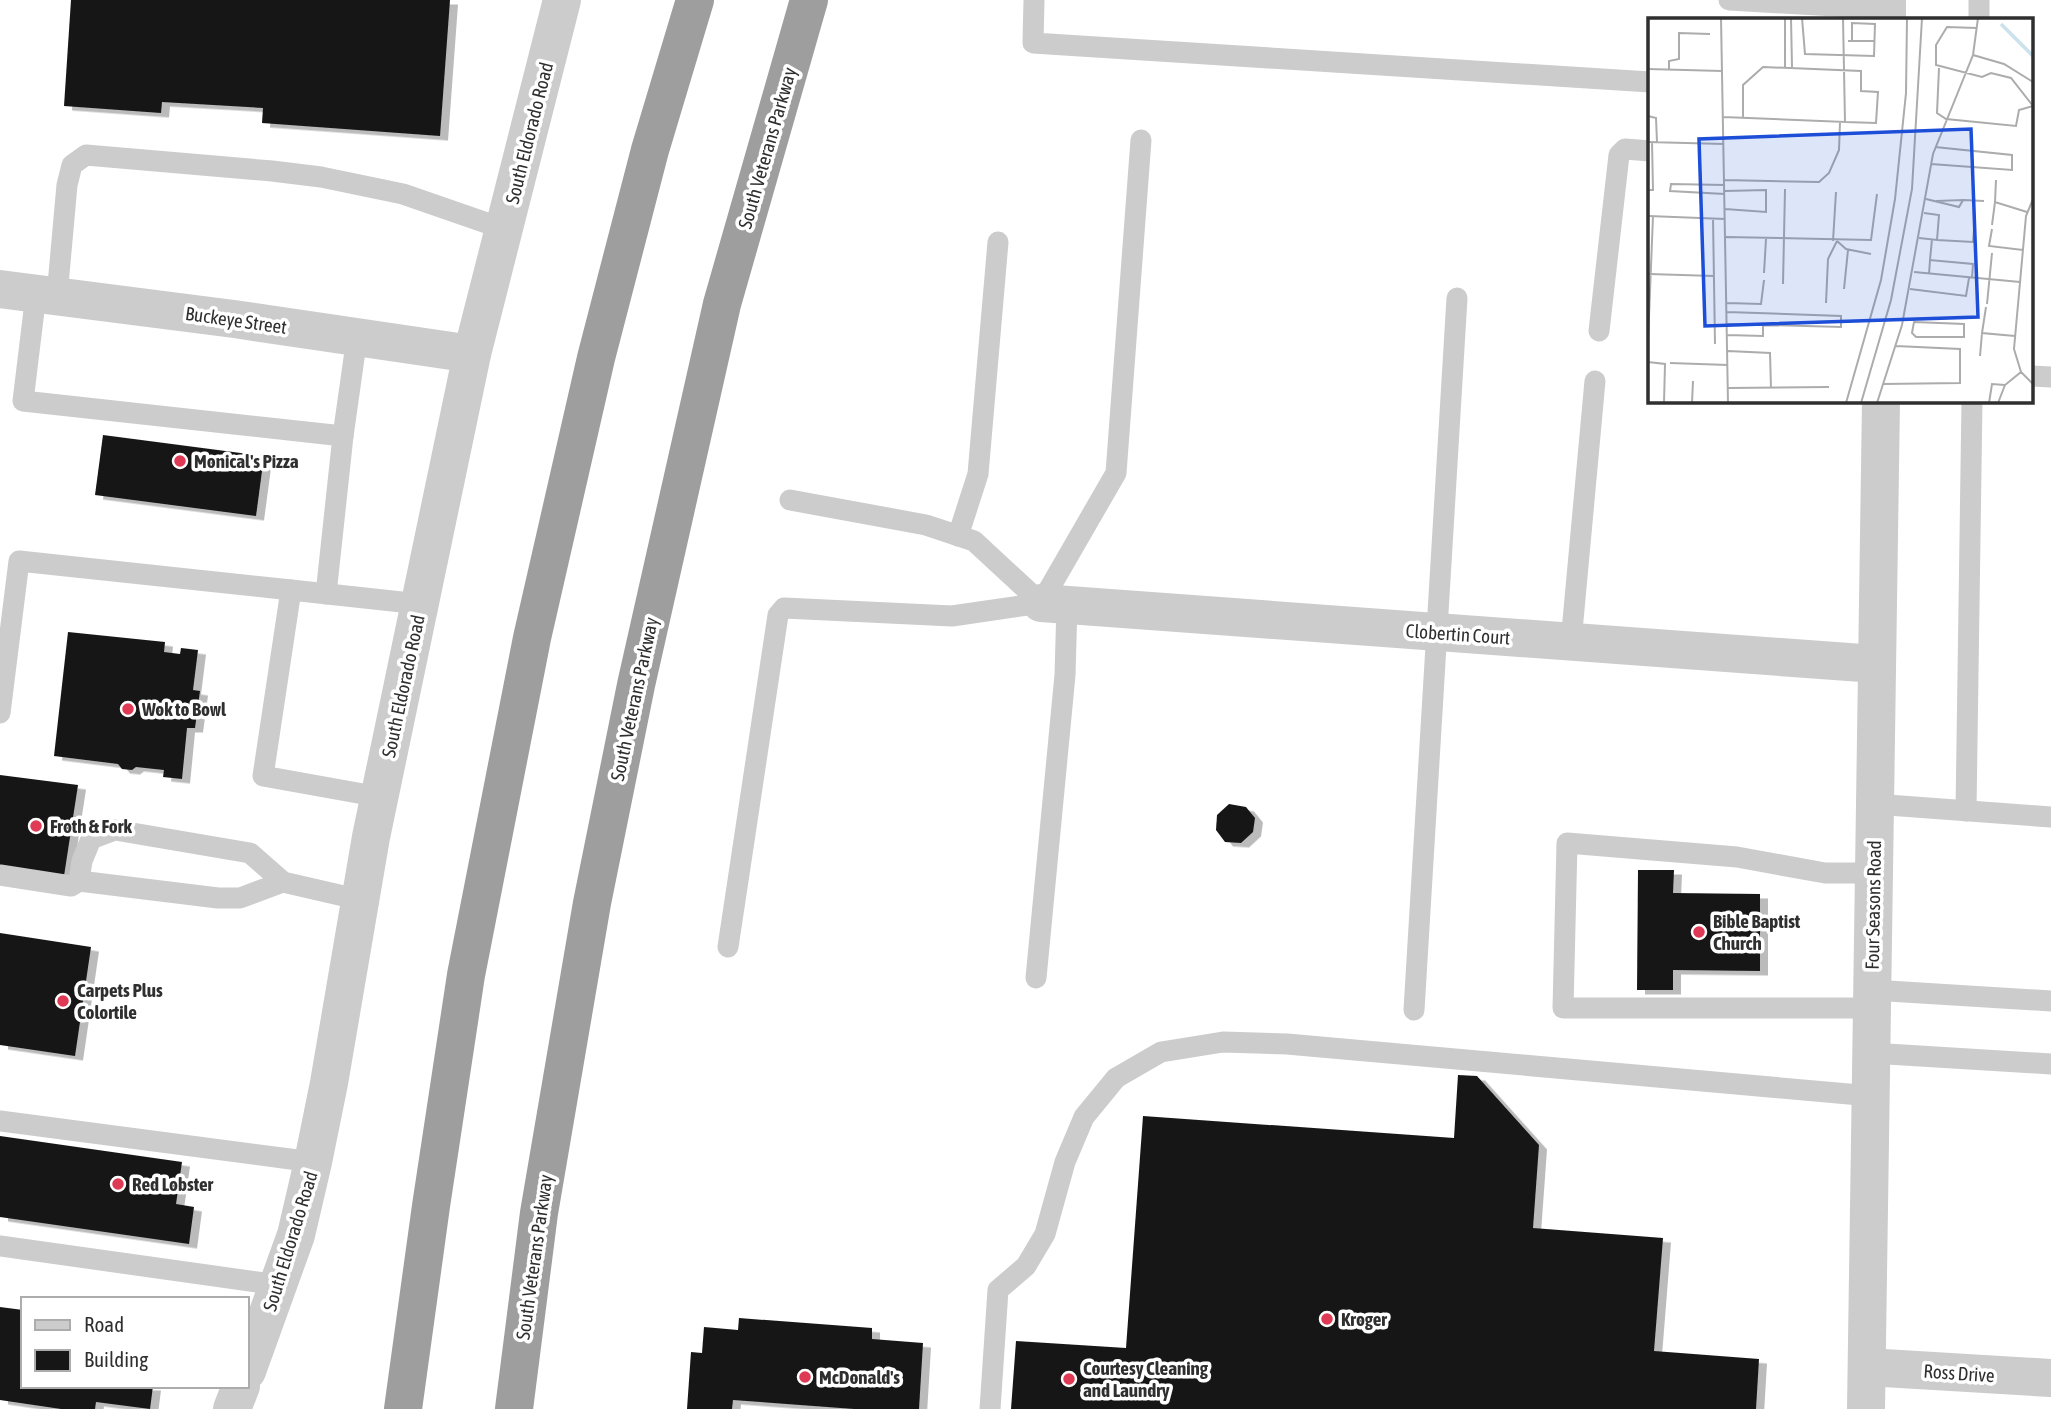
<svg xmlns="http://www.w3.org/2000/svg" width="2051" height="1409" font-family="'Asap Condensed',sans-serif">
<defs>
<filter id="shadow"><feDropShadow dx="8" dy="4.5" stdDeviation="0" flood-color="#0004"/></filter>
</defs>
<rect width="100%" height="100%" fill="#fff"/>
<g fill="#161616" filter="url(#shadow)">
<path d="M71,0H450L440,136L262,123L263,108L162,102L161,113L64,106Z"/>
<path d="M103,435L264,456L256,516L95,495Z"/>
<path d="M68,632L165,642L164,652L180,654L181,648L198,650L193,690L200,691L195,728H187L182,779L163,777L164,770L136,767L132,770L122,769L118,764L54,756Z"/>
<path d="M0,775L78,785L64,876L0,867Z"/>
<path d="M1229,804L1246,807L1255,818L1253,832L1241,843L1225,842L1216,830L1217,815Z"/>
<path d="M1638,870H1674L1673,893L1760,894V971L1673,970V990H1637Z"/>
<path d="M0,933L91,947L75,1056L0,1045Z"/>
<path d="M1458,1075L1477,1076L1539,1145L1533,1228L1663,1238L1654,1351L1759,1359L1756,1409H1011L1016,1341L1126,1348L1143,1116L1454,1138Z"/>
<path d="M0,1136L182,1162L176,1204L194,1207L189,1244L0,1217Z"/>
<path d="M0,1307L23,1310V1386H153L150,1409L96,1402L95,1409H61L0,1400Z"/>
<path d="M739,1318L872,1328V1339L923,1343L919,1409H854L733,1400L732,1409H687L691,1352L702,1353L704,1327L738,1330Z"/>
</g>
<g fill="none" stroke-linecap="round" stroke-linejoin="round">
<g stroke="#ccc" stroke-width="21">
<path d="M1034,0L1033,43L1650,82"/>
<path d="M1729,0L1887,9"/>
<path d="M1979,19V0"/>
<path d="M36,294L23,401L343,436L357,337"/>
<path d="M57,296L67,185L72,165L86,155L272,171L321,177L403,194L504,229"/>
<path d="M1599,331L1619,155L1625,149L1650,151"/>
<path d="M2032,376L2051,377"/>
<path d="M790,500L926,525L974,541L1041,603"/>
<path d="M958,536L978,474L998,242"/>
<path d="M326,594L343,436"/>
<path d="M1041,603L1116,473L1141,140"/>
<path d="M1571,642L1595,381"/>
<path d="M0,713L19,561L291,590"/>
<path d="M380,797L263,776L291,590L420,604"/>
<path d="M1874,804L2051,817"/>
<path d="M1966,811L1972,401"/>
<path d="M0,875L71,886L79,881"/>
<path d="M283,882L240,898H218L79,881L82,861L91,839L115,830L250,853L283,882L361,900"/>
<path d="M728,947L778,615L784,608L952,616L1041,603"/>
<path d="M1036,978L1065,675L1067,605"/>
<path d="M1872,990L2051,1001"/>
<path d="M1872,1008H1563L1567,843L1737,857L1825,873H1873"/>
<path d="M1414,1010L1457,298"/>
<path d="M1871,1053L2051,1064"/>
<path d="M0,1121L313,1162"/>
<path d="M0,1246L279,1285"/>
<path d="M990,1409L998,1290L1026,1266L1045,1234L1065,1162L1084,1117L1116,1078L1161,1052L1223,1042L1287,1044L1871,1096"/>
</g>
<g stroke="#ccc" stroke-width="38">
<path d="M1887,19V0"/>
<path d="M0,289L234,319L472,354"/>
<path d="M1041,603L1876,664"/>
<path d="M1867,1367L2051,1378"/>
<path d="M247,1371L296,1235L313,1162L329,1083L371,837L472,354L562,0"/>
<path d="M232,1409L241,1386"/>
<path d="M1866,1409L1881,401"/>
</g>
<g stroke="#9e9e9e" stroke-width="38">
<path d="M403,1409L431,1206L466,975L532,638L596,358L650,150L695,0"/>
<path d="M514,1409L539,1213L592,903L636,685L722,304L809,0"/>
</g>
</g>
<g fill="#de3a55" stroke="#fff" stroke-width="2.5">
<circle cx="180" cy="461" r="7"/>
<circle cx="128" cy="709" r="7"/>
<circle cx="36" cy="826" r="7"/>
<circle cx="1699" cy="932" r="7"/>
<circle cx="63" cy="1001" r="7"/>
<circle cx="118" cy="1184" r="7"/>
<circle cx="1327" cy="1319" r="7"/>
<circle cx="805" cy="1377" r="7"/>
<circle cx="1069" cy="1379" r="7"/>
</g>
<g text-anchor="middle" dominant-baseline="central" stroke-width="7" stroke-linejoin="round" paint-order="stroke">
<g font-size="19" fill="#2f2f2f" stroke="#fff">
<text transform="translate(529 133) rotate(-76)">South Eldorado Road</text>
<text transform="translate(767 148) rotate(-74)">South Veterans Parkway</text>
<text transform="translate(236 320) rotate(8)">Buckeye Street</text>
<text transform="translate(1458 634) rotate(4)">Clobertin Court</text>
<text transform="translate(403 686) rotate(-78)">South Eldorado Road</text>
<text transform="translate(634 699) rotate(-78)">South Veterans Parkway</text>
<text transform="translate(1873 905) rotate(-89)">Four Seasons Road</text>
<text transform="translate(290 1241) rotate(-73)">South Eldorado Road</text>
<text transform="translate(534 1257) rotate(-82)">South Veterans Parkway</text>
<text transform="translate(1959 1373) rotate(4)">Ross Drive</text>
</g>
<g font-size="19" font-weight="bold" fill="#2f2f2f" stroke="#fff" text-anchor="start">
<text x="194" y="461">Monical's Pizza</text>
<text x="142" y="709">Wok to Bowl</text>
<text x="50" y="826">Froth &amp; Fork</text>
<text x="1713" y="921">Bible Baptist<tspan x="1713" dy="22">Church</tspan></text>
<text x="77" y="990">Carpets Plus<tspan x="77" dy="22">Colortile</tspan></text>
<text x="132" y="1184">Red Lobster</text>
<text x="1341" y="1319">Kroger</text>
<text x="1083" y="1368">Courtesy Cleaning<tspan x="1083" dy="22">and Laundry</tspan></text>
<text x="819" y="1377">McDonald's</text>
</g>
</g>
<g transform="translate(1648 18)">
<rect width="385" height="385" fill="#fff"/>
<path fill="none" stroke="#cbe1eb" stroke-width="3.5" d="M353,6L385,38"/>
<path fill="none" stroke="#acacac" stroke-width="2" d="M73,0L80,385M137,0V49M143,0L144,49M154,0L157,36L226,38L227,6L204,5V23M200,23H227M325,37L356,46L385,64M291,50L289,95L298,101L368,108L371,92L385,88L363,60L343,55L334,59L288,47V27L299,9L329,10M0,51L74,53M21,51V43L31,41V15L62,16M0,98L8,100L9,124M75,99L197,104L195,0M95,99V67L115,49L213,53V73L230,74L228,105L197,104M0,124L76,126M283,146L364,152V137L287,129M76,162L171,164L181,155L191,132L192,104M77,167L23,166L22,173L77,176M0,172H5L4,124M77,173L118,172V194L77,191M278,181L311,189L315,182L288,183M385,181L378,198L366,331L373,354L385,366M315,182L336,183M347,184L348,162M1,198L77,201M65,200L67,326M344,207L347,184L379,194M344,211L341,228L375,232M78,219L223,222L229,176M271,220L289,222L291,197L276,195M289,222L325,224L327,199M185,223L188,174M189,223L198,231L223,236M282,242L284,221M266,254L372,264M116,255L118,221M1,256L66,258M281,256L282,242L325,246L324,260M135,266L137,171M196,271L200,232M262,271L318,278L321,260M79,285L113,286L116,262M178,285L180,241L189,223M339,286L344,235M338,289L334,315L367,318M79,294L193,298V309L79,306M266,304L316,306V319H268L264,315ZM79,317L115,318V307M0,324L5,198M80,333L122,335L123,370M332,338L334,315M0,344L17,346L16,385M22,345L80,347M235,366L312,365V331L248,328M80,370L181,369M44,385L45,363M198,385L233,262L247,181L258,75L259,0M213,385L243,282L264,171L274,0M229,385L254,307L285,136L325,37L330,0M341,385L344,366L357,367M350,385L357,367L373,354"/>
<path fill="#1d4ed8" fill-opacity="0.15" stroke="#1d4ed8" stroke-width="3.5" d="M323,111L330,299L57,308L51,121Z"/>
<rect width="385" height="385" fill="none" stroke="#2f2f2f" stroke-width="3.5"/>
</g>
<rect x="21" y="1297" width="228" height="91" fill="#ffffff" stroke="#acacac" stroke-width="2"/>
<rect x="35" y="1320" width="35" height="10" fill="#cccccc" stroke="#acacac" stroke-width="2"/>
<text x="84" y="1332" font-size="21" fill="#2f2f2f">Road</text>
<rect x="35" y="1350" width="35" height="21" fill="#161616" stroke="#acacac" stroke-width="2"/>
<text x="84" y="1367" font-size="21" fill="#2f2f2f">Building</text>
</svg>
